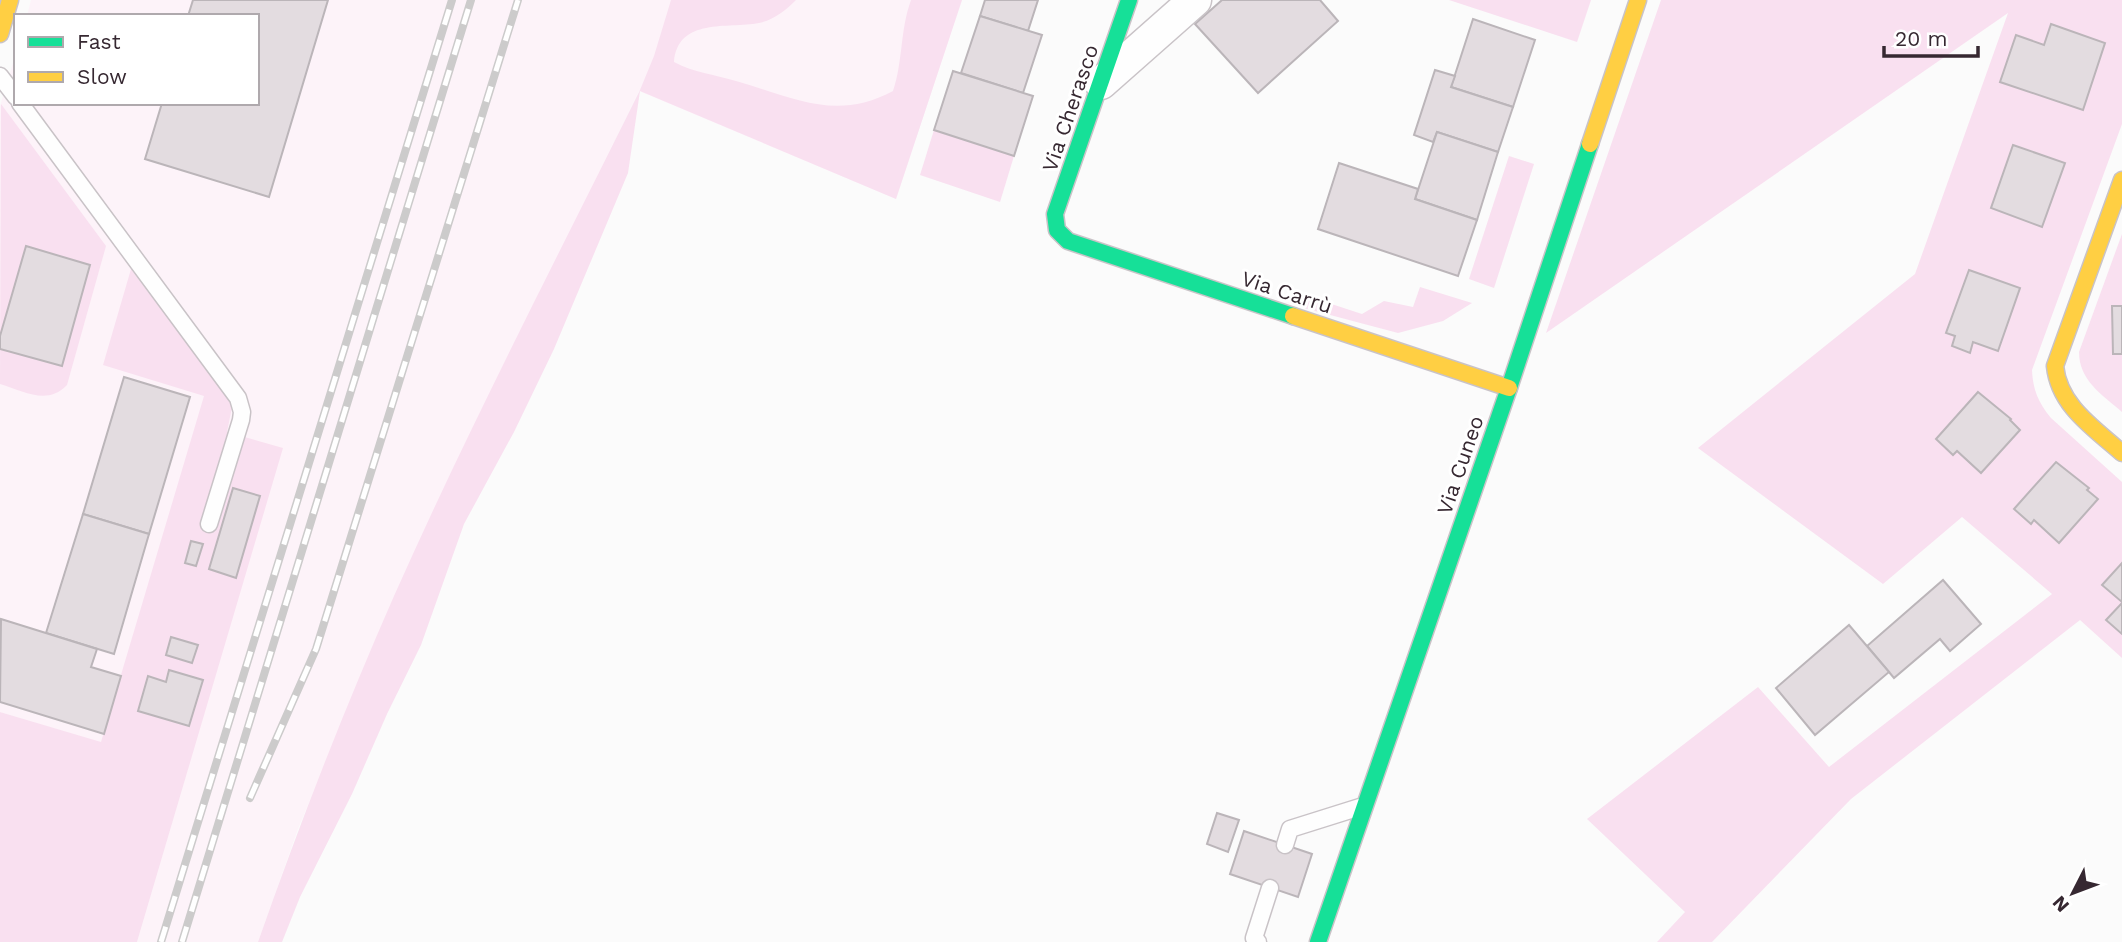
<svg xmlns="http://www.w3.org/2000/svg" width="2122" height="942" font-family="'Work Sans',sans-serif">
<rect width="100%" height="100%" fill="#fbfbfb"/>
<path fill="#fdf3f9" d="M31,0H962L896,199L639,91L449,479L395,595L298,829L258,942H137L188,769L0,712V106L16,53V103H257V16H27Z"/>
<g fill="#f9e0f0">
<path d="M671,0H796C786,10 774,20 759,23C728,29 678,17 674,62C695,73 713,74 736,81C793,97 835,122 893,91C903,62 900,30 911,0H962L896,199L640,91L628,173L554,349L514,432L464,524L421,645L387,714L352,794L300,897L282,942H258C299,825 344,710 394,596C470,425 557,258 640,90L654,56Z"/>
<path d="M1449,0H1591L1577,42Z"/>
<path d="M1661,0H2122V124L2032,370C2033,390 2038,402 2051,418L2122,482V658L2080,620L1851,799L1712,942H1657L1685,912L1587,819L1758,687L1829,767L2052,594L1962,517L1883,584L1698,448L1915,274L2008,13L1546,333Z"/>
<path d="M1,104L106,246L67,385C47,406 24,391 0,384Z"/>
<path d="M934,130L1014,156L1000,202L920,175Z"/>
<path d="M1509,156L1534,164L1494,288L1469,279Z"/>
<path d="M2122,234V412C2103,395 2079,381 2079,352Z"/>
<path d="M131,269L228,398L232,407L227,432L283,448L137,942H0V712L101,742L204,396L103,365Z"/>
<path d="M1420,287L1472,303L1443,321L1398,333L1300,307L1298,293L1362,314L1384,301L1413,307Z"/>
</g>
<g fill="#e3dce0" stroke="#bbb5b9" stroke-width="2">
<path d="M193,0H328L269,197L145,159L162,103H257V16H188Z"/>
<path d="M985,0H1038L1028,31L980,16Z"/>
<path d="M1222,0H1320L1338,21L1258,93L1195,24Z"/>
<path d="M980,16L1042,35L1023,93L961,73Z"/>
<path d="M1473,19L1535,40L1513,107L1451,87Z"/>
<path d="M2051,24L2105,43L2083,110L2000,82L2016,35L2044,45Z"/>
<path d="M1435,70L1455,76L1451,87L1513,107L1498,152L1437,132L1433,142L1414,135Z"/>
<path d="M953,71L1033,96L1014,156L934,130Z"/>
<path d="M1437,132L1498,152L1477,220L1415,199Z"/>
<path d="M2013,145L2065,163L2042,227L1991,208Z"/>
<path d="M1339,163L1418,189L1415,199L1477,220L1458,276L1318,229Z"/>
<path d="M26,246L90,265L62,366L0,349V336Z"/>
<path d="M1969,270L2020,288L1998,351L1973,342L1970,353L1952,346L1955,336L1946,333Z"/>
<path d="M2112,306H2122V354H2113Z"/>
<path d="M124,377L190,397L149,534L83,514Z"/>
<path d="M1978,392L2011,419L2010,420L2020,430L1981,473L1957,451L1953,455L1936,439Z"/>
<path d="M2056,462L2089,488L2087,490L2098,499L2059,543L2034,520L2031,524L2014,509Z"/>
<path d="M233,488L260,496L236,578L209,569Z"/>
<path d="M83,514L149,534L114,654L46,633Z"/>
<path d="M191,541L203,544L196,566L185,563Z"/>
<path d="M2122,563V602L2102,585Z"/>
<path d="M1943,580L1981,624L1950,651L1940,639L1894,678L1867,646Z"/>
<path d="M2122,603V634L2106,620Z"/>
<path d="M1,619L97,649L91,667L121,676L104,734L0,702Z"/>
<path d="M1849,625L1889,672L1815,735L1776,688Z"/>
<path d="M171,637L198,645L192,663L166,655Z"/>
<path d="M169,670L203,680L189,726L138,711L148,676L166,682Z"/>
<path d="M1217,813L1239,820L1228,852L1207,844Z"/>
<path d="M1244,831L1312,854L1298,897L1230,874Z"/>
</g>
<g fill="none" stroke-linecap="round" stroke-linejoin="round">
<defs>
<g id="lane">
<path d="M0,76L16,97"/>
<path d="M20,103L238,398L242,412L241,420L209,524"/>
<path d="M1285,845L1290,829L1360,807"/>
<path d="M1258,942L1254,938L1270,888"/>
</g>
<path id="street" d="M1101,83L1195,0"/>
<g id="fast">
<path d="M1129,0L1055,214L1057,230L1068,241L1293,316"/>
<path d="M1318,942L1509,388L1590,144"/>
</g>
<g id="slow">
<path d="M0,34L10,0"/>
<path d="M1590,144L1638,0"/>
<path d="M2122,180L2055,366C2059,406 2094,428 2122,453"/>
<path d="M1293,316L1509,388"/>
</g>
</defs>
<use href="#lane" stroke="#c9c3c7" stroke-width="19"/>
<use href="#street" stroke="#c9c3c7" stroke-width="35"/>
<use href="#fast" stroke="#c9c3c7" stroke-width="19"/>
<use href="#slow" stroke="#c9c3c7" stroke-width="19"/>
<use href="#lane" stroke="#fefefe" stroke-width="16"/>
<use href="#street" stroke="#fefefe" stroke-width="32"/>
<use href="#fast" stroke="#16e098" stroke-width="16"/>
<use href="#slow" stroke="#ffcf43" stroke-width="16"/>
<defs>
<g id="rail">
<path d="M250,798L316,649L518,0"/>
<path d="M161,942L452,0"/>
<path d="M182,942L471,0"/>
</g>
</defs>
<use href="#rail" stroke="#cccbcb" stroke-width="8"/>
<use href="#rail" stroke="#fff" stroke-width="5" stroke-dasharray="16" stroke-linecap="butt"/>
</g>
<g text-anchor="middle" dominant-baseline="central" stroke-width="6" stroke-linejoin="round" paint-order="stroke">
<g font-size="21" fill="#362831" stroke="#fff">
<text transform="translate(1070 108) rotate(-71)">Via Cherasco</text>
<text transform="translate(1287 292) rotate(18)">Via Carrù</text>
<text transform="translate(1460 465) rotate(-71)">Via Cuneo</text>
</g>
</g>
<rect x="14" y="14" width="245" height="91" fill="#ffffff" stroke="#afa9ad" stroke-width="2"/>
<rect x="28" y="37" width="35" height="10" fill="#16e098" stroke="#afa9ad" stroke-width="2"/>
<text x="77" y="49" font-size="21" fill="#362831">Fast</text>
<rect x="28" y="72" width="35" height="10" fill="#ffcf43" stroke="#afa9ad" stroke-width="2"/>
<text x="77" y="84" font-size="21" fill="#362831">Slow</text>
<g transform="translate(2073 893) rotate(228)" stroke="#ffffff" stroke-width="5" paint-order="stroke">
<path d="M0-5L12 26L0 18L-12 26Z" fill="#362831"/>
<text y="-10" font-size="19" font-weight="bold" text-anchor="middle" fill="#362831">N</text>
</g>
<path d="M1884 46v10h94v-10" fill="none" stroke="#362831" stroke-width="3.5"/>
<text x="1895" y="46" font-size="21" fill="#362831" stroke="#ffffff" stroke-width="5" paint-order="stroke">20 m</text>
</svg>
